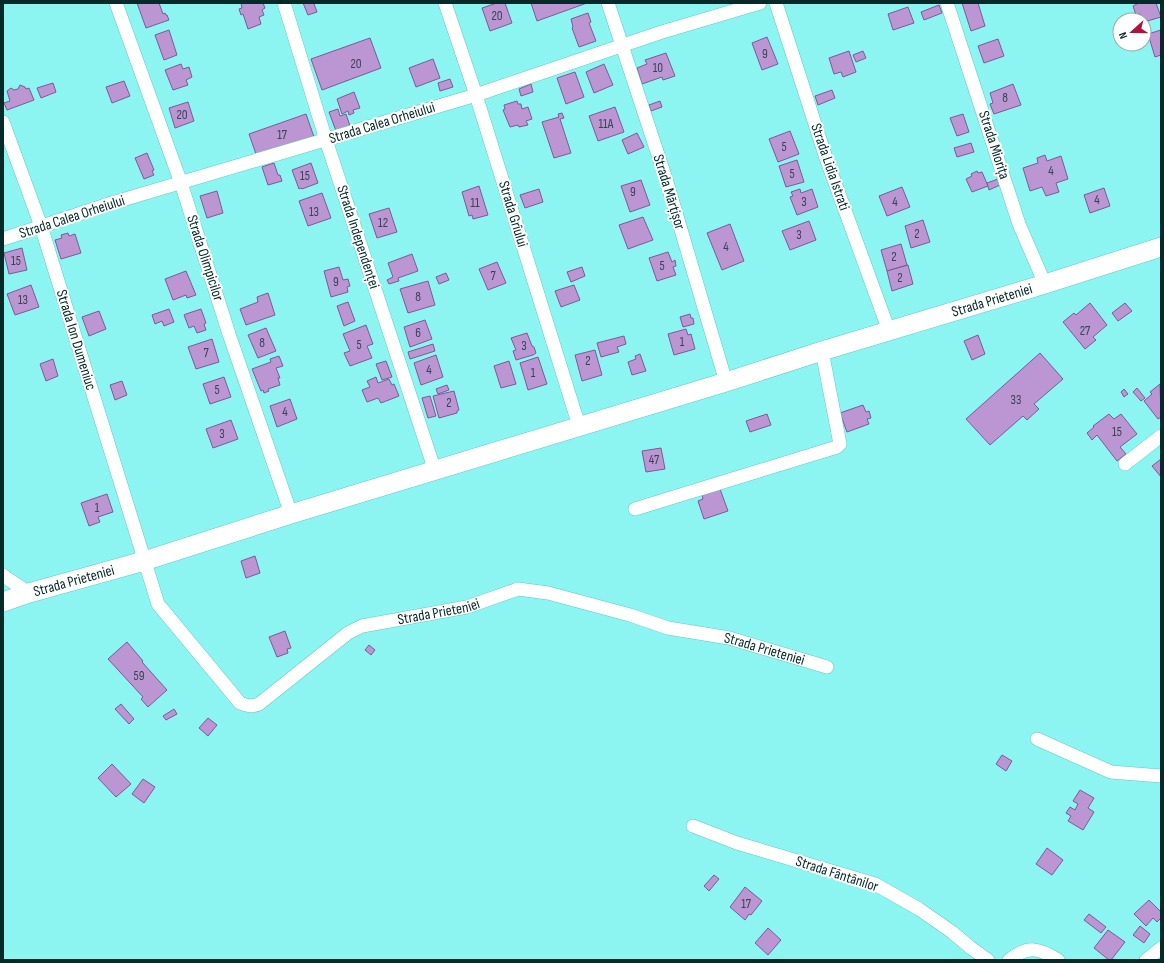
<svg xmlns="http://www.w3.org/2000/svg" width="1164" height="963" font-family="'Sofia Sans Condensed',sans-serif">
<rect width="100%" height="100%" fill="#8cf5f1"/>
<g fill="#bc95d3" stroke="#7e5992">
<path d="M137,3H159L163,14L165,13L166,15H167L169,20L146,28Z"/>
<path d="M241,3H263L265,8L262,10L264,15L259,17L261,24L248,29L243,14L241,15L239,9L242,8Z"/>
<path d="M303,3H316L314,4L317,12L308,15Z"/>
<path d="M497,3H505L512,23L490,31L482,8Z"/>
<path d="M531,3H587L537,21Z"/>
<path d="M962,3H978L985,26L971,31Z"/>
<path d="M1137,3H1156L1161,17L1144,22V20H1142L1140,14L1136,15L1133,6L1137,4Z"/>
<path d="M939,5L942,13L924,20L921,12Z"/>
<path d="M908,7L914,23L893,30L888,14Z"/>
<path d="M588,13L591,22L589,23L596,41L579,47L572,28L573,27L571,19Z"/>
<path d="M169,30L177,55L164,60L155,35Z"/>
<path d="M1161,30V51L1160,52L1161,55L1155,57L1148,34Z"/>
<path d="M767,37L778,64L762,70L752,43Z"/>
<path d="M370,38L381,68L322,90L311,59Z"/>
<path d="M998,39L1004,56L984,63L978,46Z"/>
<path d="M849,51L856,72L843,77L841,72L834,74L829,58Z"/>
<path d="M863,51L866,58L856,62L853,55Z"/>
<path d="M666,53L675,76L663,80L662,77L642,84L637,68L647,64L645,60Z"/>
<path d="M433,59L440,78L416,87L409,68Z"/>
<path d="M181,64L183,69L189,67L192,77L186,80L188,85L173,90L165,70Z"/>
<path d="M604,64L613,85L594,93L586,72Z"/>
<path d="M575,72L584,97L566,104L557,78Z"/>
<path d="M450,79L453,87L440,91L438,83Z"/>
<path d="M124,81L130,96L112,103L106,87Z"/>
<path d="M53,83L56,92L41,98L37,88Z"/>
<path d="M531,84L533,92L521,96L519,89Z"/>
<path d="M1013,84L1021,105L994,114L990,104L993,103L990,93Z"/>
<path d="M20,85L25,87L26,89L29,88L34,100L7,110L4,103L10,101L7,91L11,88L14,90L18,89Z"/>
<path d="M832,90L835,98L818,105L815,96Z"/>
<path d="M354,92L360,108L353,110L354,113L349,115L348,111L342,114L337,99Z"/>
<path d="M517,101L518,104H521L522,109L528,107L532,119L526,121L528,125L519,127L518,125L510,127L503,110L505,109L504,105Z"/>
<path d="M660,101L662,107L651,111L649,105Z"/>
<path d="M188,102L194,121L175,128L169,108Z"/>
<path d="M615,107L624,132L598,141L589,116Z"/>
<path d="M338,109L340,116L346,114L350,126L336,131L329,112Z"/>
<path d="M562,113L564,118L560,119L571,153L554,158L542,122L559,117L558,114Z"/>
<path d="M306,114L314,137L257,157L249,134Z"/>
<path d="M963,114L969,132L957,136L950,118Z"/>
<path d="M790,131L799,154L778,162L769,139Z"/>
<path d="M637,133L644,147L628,154L622,140Z"/>
<path d="M971,143L974,152L957,157L954,148Z"/>
<path d="M147,153L154,170L152,171L154,175L144,179L135,158Z"/>
<path d="M1045,155L1047,161L1061,156L1068,179L1056,183L1059,192L1046,196L1042,187L1030,191L1023,168L1038,163L1037,158Z"/>
<path d="M797,160L804,182L786,187L779,166Z"/>
<path d="M274,163L278,175H280L282,181L268,185L262,167Z"/>
<path d="M311,163L318,183L302,189L301,188L299,189L292,170Z"/>
<path d="M977,171L978,173L982,172L988,186L972,192L966,179L972,176L971,174Z"/>
<path d="M998,179L1000,185L989,190L987,183Z"/>
<path d="M641,180L650,205L630,212L621,186Z"/>
<path d="M479,186L488,215L473,219L472,215L469,216L462,192Z"/>
<path d="M902,187L910,207L887,216L879,196Z"/>
<path d="M1104,188L1110,206L1090,213L1084,195Z"/>
<path d="M539,189L543,202L525,208L520,195Z"/>
<path d="M800,189L801,193L812,189L818,207L797,215L790,197L793,196L791,192Z"/>
<path d="M217,191L223,213L207,218L200,196Z"/>
<path d="M322,193L331,218L308,226L299,201Z"/>
<path d="M389,208L397,232L377,238L369,214Z"/>
<path d="M643,217L653,240L628,249L619,225Z"/>
<path d="M923,220L930,242L911,248L905,226Z"/>
<path d="M809,221L816,240L790,250L782,231Z"/>
<path d="M730,224L744,261L722,270L707,233Z"/>
<path d="M68,233L69,236L75,234L81,253L61,259L55,240L62,238L61,235Z"/>
<path d="M901,244L907,265L887,271L881,250Z"/>
<path d="M22,248L27,270L9,274L4,253Z"/>
<path d="M668,252L672,262L675,260L676,266L673,267L676,275L657,281L649,258Z"/>
<path d="M412,254L418,271L398,278L399,281L389,284L387,280L393,277L388,263Z"/>
<path d="M497,262L506,283L488,290L479,269Z"/>
<path d="M908,265L913,284L892,291L887,271Z"/>
<path d="M339,267L343,280L348,279L350,286L347,287L348,292L331,297L324,271Z"/>
<path d="M582,267L585,276L571,282L567,272Z"/>
<path d="M186,271L196,295L187,298L186,295L173,300L165,279Z"/>
<path d="M446,273L449,280L439,284L436,277Z"/>
<path d="M428,281L435,305L408,313L400,289Z"/>
<path d="M31,285L39,307L15,315L7,294Z"/>
<path d="M574,285L580,300L561,307L555,291Z"/>
<path d="M268,293L275,315L246,325L240,309L258,302L257,297Z"/>
<path d="M348,302L355,321L344,326L337,306Z"/>
<path d="M1090,303L1107,325L1093,337L1096,340L1085,349L1063,322L1074,313L1076,315Z"/>
<path d="M1125,303L1132,311L1118,321L1112,313Z"/>
<path d="M169,309L174,322L164,326L162,321L155,324L152,315Z"/>
<path d="M201,309L206,323L204,324L206,330L197,333L194,326L189,328L184,315L186,314Z"/>
<path d="M99,311L106,329L89,336L82,317Z"/>
<path d="M690,314L691,318H693L694,324L683,327L680,317Z"/>
<path d="M425,320L432,339L410,347L404,327Z"/>
<path d="M366,325L373,344L367,346L372,358L350,366L344,353L350,351L343,334Z"/>
<path d="M266,328L276,351L258,358L248,335Z"/>
<path d="M686,329L688,335L691,334L695,349L674,355L668,334Z"/>
<path d="M527,333L532,346L534,347L536,353L533,355L516,360L513,351L516,350L511,338Z"/>
<path d="M978,335L985,354L972,360L964,341Z"/>
<path d="M624,336L626,344L617,347L619,352L601,357L597,343Z"/>
<path d="M212,339L219,362L196,369L188,347Z"/>
<path d="M433,344L435,351L410,359L408,352Z"/>
<path d="M595,350L602,375L582,381L575,355Z"/>
<path d="M1040,353L1063,379L1034,404L1039,409L1027,420L1023,416L990,445L966,419Z"/>
<path d="M640,354L646,371L632,375L628,362L636,359L635,356Z"/>
<path d="M436,355L443,377L421,385L414,363Z"/>
<path d="M279,356L283,366L276,368L280,378H278L280,385L268,389L269,391L264,393L263,390L261,391L252,369L271,362L270,359Z"/>
<path d="M538,357L547,384L528,390L520,363Z"/>
<path d="M53,359L58,376L46,381L40,364Z"/>
<path d="M386,361L392,377L382,380L376,364Z"/>
<path d="M509,361L516,384L501,388L494,366Z"/>
<path d="M224,377L231,397L210,404L203,384Z"/>
<path d="M376,377L378,383L389,379L392,385L394,384L399,396L381,403L378,398L367,402L362,390L370,387L367,381Z"/>
<path d="M122,381L127,395L115,400L110,385Z"/>
<path d="M1160,384L1161,417L1158,419L1144,401L1152,394L1150,392Z"/>
<path d="M447,385L449,390L438,394L436,389Z"/>
<path d="M1137,388L1145,398L1141,401L1133,392Z"/>
<path d="M1124,389L1128,394L1124,397L1121,392Z"/>
<path d="M454,391L459,410L457,411V413L439,418L433,396Z"/>
<path d="M430,396L436,416L428,418L422,398Z"/>
<path d="M290,399L297,419L277,427L270,406Z"/>
<path d="M863,405L866,412L869,411L871,418L867,419L869,424L847,432L840,413Z"/>
<path d="M767,414L771,425L750,432L746,421Z"/>
<path d="M1109,414L1114,419L1121,414L1137,434L1120,447L1126,454L1117,461L1097,435L1092,440L1087,433L1094,427L1093,426Z"/>
<path d="M231,420L238,439L213,448L206,429Z"/>
<path d="M661,448L665,469L646,472L642,451Z"/>
<path d="M1161,459V477L1152,466Z"/>
<path d="M720,489L728,511L704,519L698,501L703,499L702,495Z"/>
<path d="M107,494L113,512L98,517L100,522L89,526L81,503Z"/>
<path d="M255,556L260,573L246,578L241,561Z"/>
<path d="M285,631L291,648L287,649L288,653L277,657L269,637Z"/>
<path d="M127,642L143,661L142,662L167,690L148,707L141,699L143,697L108,659Z"/>
<path d="M369,645L375,650L371,655L365,650Z"/>
<path d="M121,704L134,719L129,724L115,709Z"/>
<path d="M174,709L177,714L166,720L163,716Z"/>
<path d="M208,718L217,725L208,736L199,728Z"/>
<path d="M1002,755L1012,761L1006,771L996,764Z"/>
<path d="M112,764L131,784L116,797L98,778Z"/>
<path d="M143,779L155,787L144,803L132,794Z"/>
<path d="M1080,790L1094,798L1088,808L1094,812L1083,830L1068,821L1071,816L1066,813L1070,807L1075,810L1078,804L1073,801Z"/>
<path d="M1047,848L1063,860L1052,875L1036,864Z"/>
<path d="M714,875L719,879L709,891L704,886Z"/>
<path d="M745,887L762,901L751,915L749,914L745,920L730,907Z"/>
<path d="M1149,900L1161,912V918L1157,922L1153,918L1146,926L1134,914Z"/>
<path d="M1089,914L1106,927L1101,933L1084,920Z"/>
<path d="M1140,926L1150,934L1144,943L1133,935Z"/>
<path d="M768,928L781,940L768,955L755,943Z"/>
<path d="M1108,930L1125,942L1111,960H1109L1094,948Z"/>
</g>
<g fill="none" stroke-linecap="round" stroke-linejoin="round">
<defs>
<g id="street">
<path d="M116,3L181,183L229,334L291,514"/>
<path d="M284,3L326,140L435,471"/>
<path d="M445,3L476,95L579,426"/>
<path d="M608,3L666,179L726,382"/>
<path d="M776,3L826,158L889,331"/>
<path d="M947,3L1019,224L1045,284"/>
<path id="s1" d="M3,122L41,226L158,604L240,703C248,706 252,707 259,704L348,633L362,626L467,607L518,589L548,593L630,615L668,628L729,638L827,667"/>
<path d="M3,239L112,203L476,95L662,32L760,3"/>
<path d="M1125,464L1161,436"/>
<path d="M635,509L837,447L840,444L822,351"/>
<path d="M3,575L8,579L29,593"/>
<path d="M1037,739L1111,772L1161,776"/>
<path d="M693,826L737,843L875,884L919,909L952,932L971,948L988,960"/>
<path d="M1009,960C1028,945 1039,948 1058,960"/>
<path d="M1146,960L1161,948"/>
</g>
<g id="secondary">
<path id="s2" d="M3,602L29,593L144,561L291,514L726,382L822,351L1045,284L1161,247"/>
</g>
</defs>
<use href="#street" stroke="#60cac6" stroke-width="14"/>
<use href="#secondary" stroke="#60cac6" stroke-width="20"/>
<use href="#street" stroke="#fff" stroke-width="13"/>
<use href="#secondary" stroke="#fff" stroke-width="19"/>
</g>
<g text-anchor="middle" dominant-baseline="central" stroke-width="4" stroke-linejoin="round" paint-order="stroke">
<g font-size="13" fill="#344554">
<text x="497" y="16">20</text>
<text x="765" y="54">9</text>
<text x="356" y="64">20</text>
<text x="658" y="68">10</text>
<text x="1005" y="98">8</text>
<text x="182" y="115">20</text>
<text x="606" y="124">11A</text>
<text x="282" y="135">17</text>
<text x="784" y="147">5</text>
<text x="1051" y="171">4</text>
<text x="792" y="174">5</text>
<text x="305" y="176">15</text>
<text x="633" y="192">9</text>
<text x="1097" y="200">4</text>
<text x="804" y="202">3</text>
<text x="895" y="202">4</text>
<text x="475" y="203">11</text>
<text x="314" y="212">13</text>
<text x="383" y="223">12</text>
<text x="917" y="234">2</text>
<text x="799" y="235">3</text>
<text x="726" y="247">4</text>
<text x="894" y="257">2</text>
<text x="16" y="261">15</text>
<text x="662" y="266">5</text>
<text x="493" y="276">7</text>
<text x="900" y="278">2</text>
<text x="336" y="282">9</text>
<text x="418" y="297">8</text>
<text x="23" y="300">13</text>
<text x="1085" y="331">27</text>
<text x="418" y="333">6</text>
<text x="682" y="342">1</text>
<text x="262" y="343">8</text>
<text x="359" y="345">5</text>
<text x="524" y="346">3</text>
<text x="206" y="353">7</text>
<text x="588" y="361">2</text>
<text x="429" y="370">4</text>
<text x="533" y="373">1</text>
<text x="217" y="390">5</text>
<text x="1016" y="400">33</text>
<text x="449" y="403">2</text>
<text x="285" y="412">4</text>
<text x="1117" y="432">15</text>
<text x="222" y="434">3</text>
<text x="654" y="460">47</text>
<text x="97" y="508">1</text>
<text x="139" y="676">59</text>
<text x="746" y="904">17</text>
</g>
<g font-size="15" fill="#062a29" stroke="#fff">
<text transform="translate(382 123) rotate(-17)">Strada Calea Orheiului</text>
<text transform="translate(994 145) rotate(72)">Strada Miorița</text>
<text transform="translate(830 167) rotate(71)">Strada Lidia Istrati</text>
<text transform="translate(669 192) rotate(73)">Strada Mărțișor</text>
<text transform="translate(513 214) rotate(73)">Strada Grîului</text>
<text transform="translate(72 217) rotate(-18)">Strada Calea Orheiului</text>
<text transform="translate(358 237) rotate(72)">Strada Independenței</text>
<text transform="translate(205 258) rotate(72)">Strada Olimpicilor</text>
<text stroke="none"><textPath href="#s2" startOffset="1034">Strada Prieteniei</textPath></text>
<text transform="translate(76 340) rotate(73)">Strada Ion Dumeniuc</text>
<text stroke="none"><textPath href="#s2" startOffset="74">Strada Prieteniei</textPath></text>
<text stroke="none"><textPath href="#s1" startOffset="862">Strada Prieteniei</textPath></text>
<text stroke="none"><textPath href="#s1" startOffset="1199">Strada Prieteniei</textPath></text>
<text transform="translate(837 874) rotate(18)">Strada Fântânilor</text>
</g>
</g>
<rect width="1164" height="963" fill="none" stroke="#062a29" stroke-width="8"/>
<g transform="translate(1132 32) rotate(249)"><circle r="19" fill="#ffffff" stroke="#9baaa9"/>
<path d="M0-3L7 15L0 10L-7 15Z" fill="#aa1440"/>
<text y="-6" font-size="11" font-weight="bold" text-anchor="middle" fill="#062a29">N</text>
</g>
</svg>
